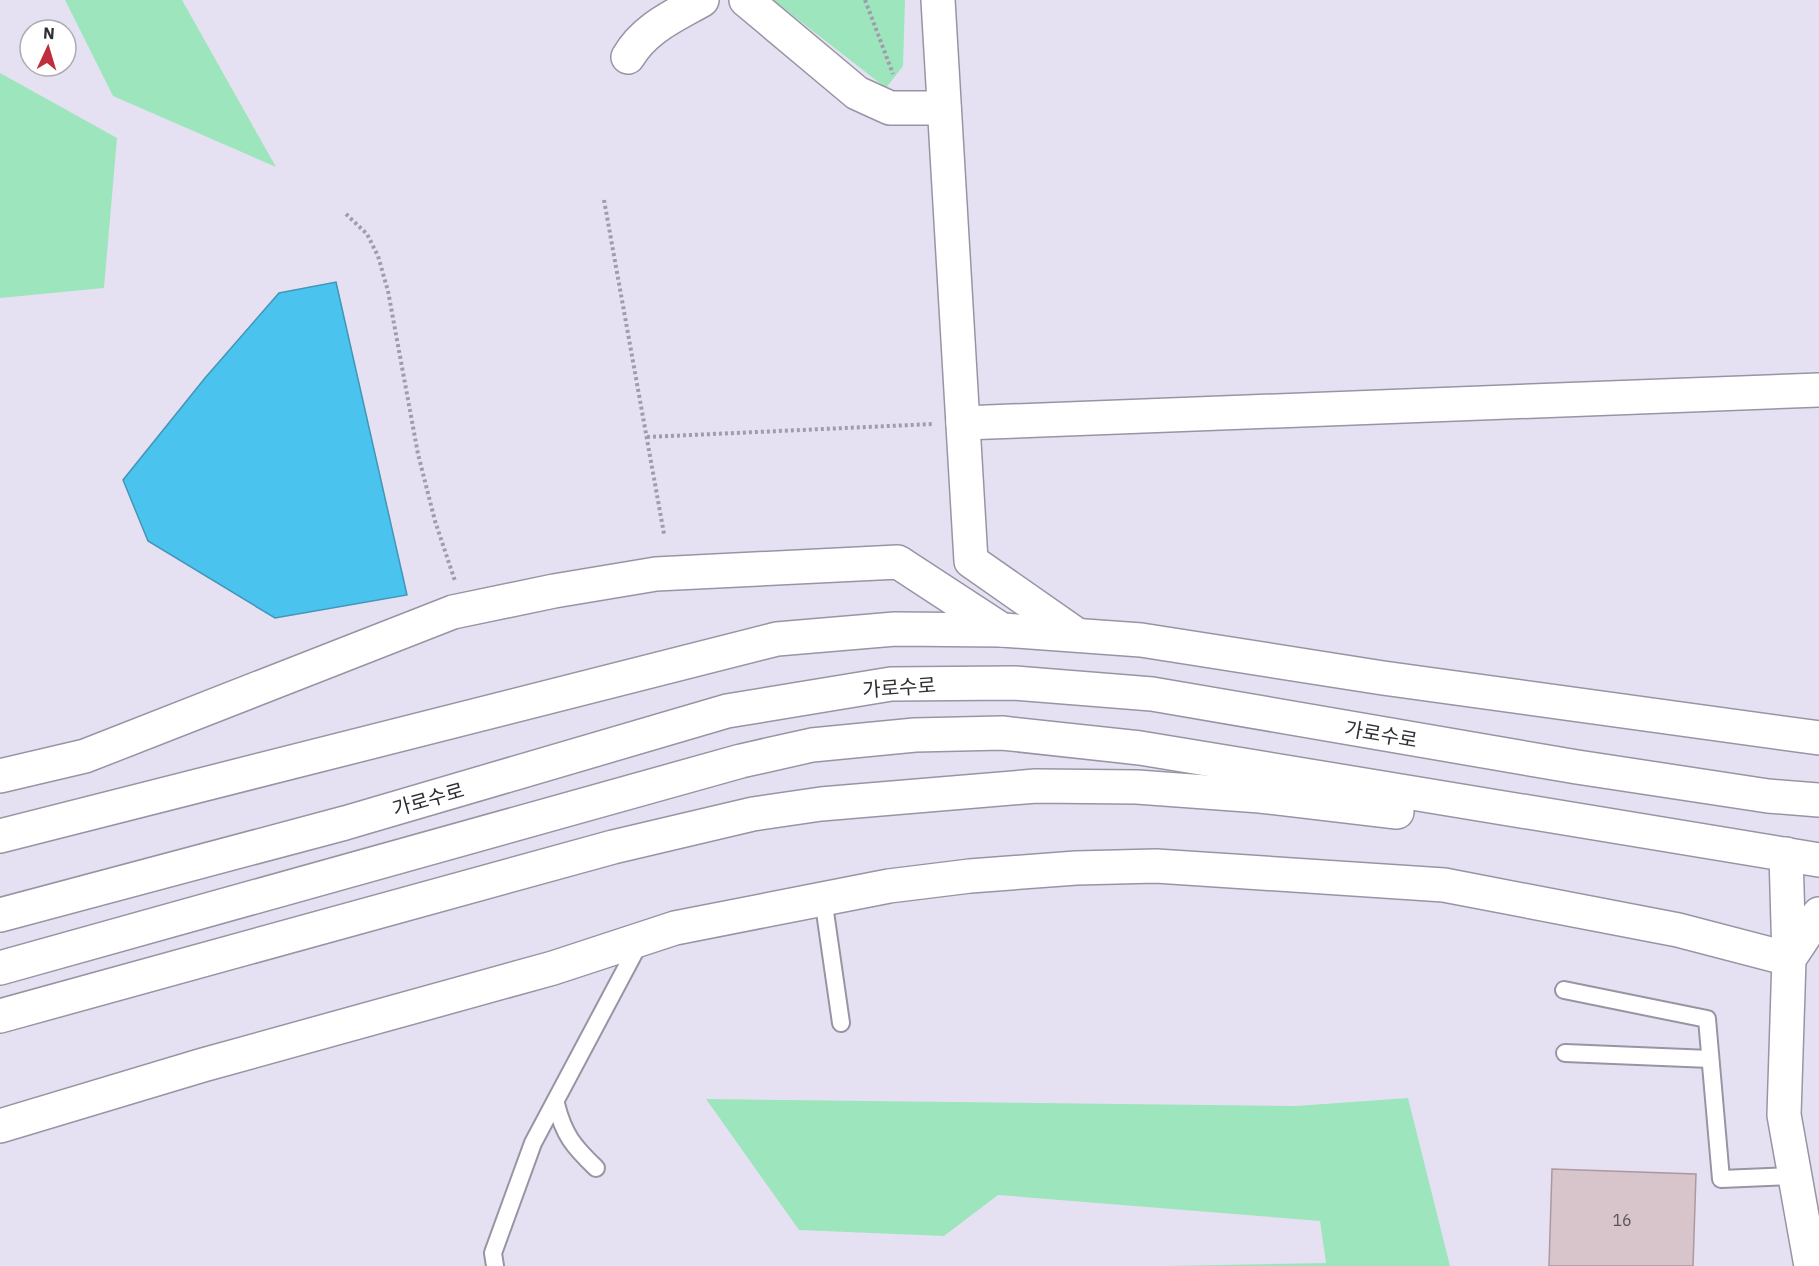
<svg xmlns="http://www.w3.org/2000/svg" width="1819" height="1266" font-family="'IBM Plex Sans','Noto Sans KR',sans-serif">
<rect width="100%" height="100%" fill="#e6e1f2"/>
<g fill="#9de5bd">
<path d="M65,0H182L276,167L113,96Z"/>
<path d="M773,0H905L903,66L886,88Z"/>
<path d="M0,73L117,138L104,288L0,298Z"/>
<path d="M1408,1098L1450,1266H1169L1326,1263L1320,1221L998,1195L944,1236L799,1230L706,1099L1296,1106Z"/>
</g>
<path fill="#4ac3ee" stroke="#4296b6" stroke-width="1.5" d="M336,282L407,595L275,618L148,541L123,480L205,378L279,293Z"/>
<path fill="#d8c4cb" stroke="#ac99a0" stroke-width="1.5" d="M1552,1169L1696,1174L1693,1266H1549Z"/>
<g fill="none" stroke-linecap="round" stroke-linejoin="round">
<defs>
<g id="lane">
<path d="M823,898L841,1023"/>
<path d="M1564,990L1707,1019L1721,1179L1795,1176"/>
<path d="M1565,1053L1710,1059"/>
<path d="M556,1104C564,1135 573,1146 596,1168"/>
<path d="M495,1266L493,1253L533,1143L641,940"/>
</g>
<g id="street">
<path d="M746,0L857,93L890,108H944"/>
<path d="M938,0L971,561L1077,635"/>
<path d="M628,57C645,28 674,16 702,0"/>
<path d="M963,423L1819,390"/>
<path d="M0,776L85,756L453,612L554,591L656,574L898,562L1002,630"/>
<path d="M0,1126L203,1065L553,968L675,928L889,886L970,876L1076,868L1156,866L1444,885L1678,930L1789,959L1786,854"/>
<path d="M1811,1266L1784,1115L1789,959L1819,914"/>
</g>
<g id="secondary">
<path d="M0,836L777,639L895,629L1002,630L1141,640L1383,678L1819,738"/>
<path d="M0,915L345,823L727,711L891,684L1014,683L1152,694L1577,767L1768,796L1819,800"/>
<path d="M0,968L741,761L812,745L915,735L1002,733L1140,748L1819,860"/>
<path d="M0,1016L613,847L753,814L821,804L1036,786L1137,787L1260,796L1397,812"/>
</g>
</defs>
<use href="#lane" stroke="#9994a4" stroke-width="20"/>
<use href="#street" stroke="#9994a4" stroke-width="36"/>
<use href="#secondary" stroke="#9994a4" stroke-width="36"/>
<g stroke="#a09ca9" stroke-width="4" stroke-dasharray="3 3" stroke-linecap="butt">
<path d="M865,0L893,74"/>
<path d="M604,200L664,534"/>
<path d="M346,214L367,234L378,256L388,291L418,454L435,521L455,581"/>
<path d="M647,437L933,424"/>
</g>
<use href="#lane" stroke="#fff" stroke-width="16"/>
<use href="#street" stroke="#fff" stroke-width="33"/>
<use href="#secondary" stroke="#fff" stroke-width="33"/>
</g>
<g text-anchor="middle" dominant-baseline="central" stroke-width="4.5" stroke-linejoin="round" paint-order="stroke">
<g font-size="16" fill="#5a545a">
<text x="1622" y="1220">16</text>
</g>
<g font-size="20" fill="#302e34" stroke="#fff">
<text transform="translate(899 687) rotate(-4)">가로수로</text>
<text transform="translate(1381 734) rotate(10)">가로수로</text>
<text transform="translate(428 799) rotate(-16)">가로수로</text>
</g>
</g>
<g transform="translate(48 48) rotate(4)"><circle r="28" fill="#ffffff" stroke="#acabae" stroke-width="1.5"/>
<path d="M0-4.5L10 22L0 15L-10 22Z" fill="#be2e3d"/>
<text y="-9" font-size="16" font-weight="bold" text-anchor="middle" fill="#302e34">N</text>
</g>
</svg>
